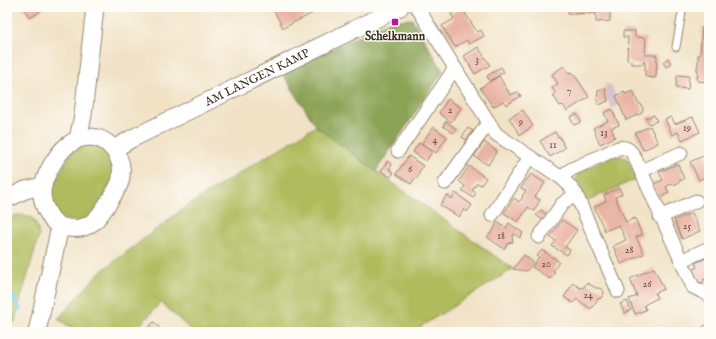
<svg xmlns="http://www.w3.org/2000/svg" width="716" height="339" font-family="'IM FELL English',serif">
<rect width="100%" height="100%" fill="#fdfcf7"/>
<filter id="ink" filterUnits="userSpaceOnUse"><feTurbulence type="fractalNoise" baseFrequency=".025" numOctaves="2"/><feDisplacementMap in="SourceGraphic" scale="8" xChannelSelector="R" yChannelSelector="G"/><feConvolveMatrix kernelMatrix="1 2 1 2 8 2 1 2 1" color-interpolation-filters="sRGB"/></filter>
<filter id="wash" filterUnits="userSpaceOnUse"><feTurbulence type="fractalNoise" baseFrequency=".012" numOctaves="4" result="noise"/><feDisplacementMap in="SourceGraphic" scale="16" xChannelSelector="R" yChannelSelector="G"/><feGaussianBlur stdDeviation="0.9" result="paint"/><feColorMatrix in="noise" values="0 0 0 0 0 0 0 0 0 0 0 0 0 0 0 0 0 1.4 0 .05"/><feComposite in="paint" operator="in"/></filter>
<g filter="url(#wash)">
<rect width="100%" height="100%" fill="#f1e2c5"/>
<path fill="#d2bdc6" d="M605,84L612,85L613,89L620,105L612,109L608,101Z"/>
<g fill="#afbb5c" stroke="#75723d">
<path d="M316,126L376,171L513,269L412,332H193L161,302L134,332H78L58,319L98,274L188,205Z"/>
<path d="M95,145L111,155L114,179L96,209L81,222L63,219L50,204L51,190L69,156L74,150L80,146Z"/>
<path d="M613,156H621L627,159L636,179L585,202L576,181L577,176L579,171Z"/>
<path d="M17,215C34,216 36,219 39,235L14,323L7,308V219Z"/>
</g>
<path fill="#8ba354" stroke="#636639" d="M412,19L443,71L376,171L316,126L282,73L390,21Z"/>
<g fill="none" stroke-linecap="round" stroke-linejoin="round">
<path stroke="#5fc7db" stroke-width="4" d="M7,288L20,309"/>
</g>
<g id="blocks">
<g fill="#e9b2a3">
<path d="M23,7H44L41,9L42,10L30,18Z"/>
<path d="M272,7H312L315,12L283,28Z"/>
<path d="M462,7H466L468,10L465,13L477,32L481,30L484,36L469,44L467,40L455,47L442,26L454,19L451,14Z"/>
<path d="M568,7H610V21L596,22V13L568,14Z"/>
<path d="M702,27L709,28V82L697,81L698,70H697V66H698V55H700Z"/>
<path d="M623,31H635V37L646,38L645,55H656L657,57L656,76L655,78L646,77L645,76V62H644V61H643V64H631V61L627,60L628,37H623Z"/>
<path d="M478,47L490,65L475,74L464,56Z"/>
<path d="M668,58L671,64L666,67L663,62Z"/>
<path d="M564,66L569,73L572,72L573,74H574L589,97L567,111L563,105L560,106L553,95L556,94L552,88L558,84L552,74Z"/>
<path d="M501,67L504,72L490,81L487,76Z"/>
<path d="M677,75L689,76L688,89L676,88Z"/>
<path d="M499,76L510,95L518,92L521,96L506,105L503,101L493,107L480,88Z"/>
<path d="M605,88L608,101L599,105L597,100L598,91Z"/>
<path d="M633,91L638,103L641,104L643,109L642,113L626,120L616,96L624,92L625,94Z"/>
<path d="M448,99L461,108L451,122L439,113Z"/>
<path d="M612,109L619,125L611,128L615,137L600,144L593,128L608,121L604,113Z"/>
<path d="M523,110L533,126L520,135L509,118Z"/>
<path d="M577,114L581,122L574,125L570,117Z"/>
<path d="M654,115L657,121L649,124L646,118Z"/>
<path d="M671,117L675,124L693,117L700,132L682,140L678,132L672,135L665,119Z"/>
<path d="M446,121L456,129L453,133L443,126Z"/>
<path d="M650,126L658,143L643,150L635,133Z"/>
<path d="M433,127L447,137L436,153L422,143Z"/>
<path d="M468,128L473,131L467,140L462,137Z"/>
<path d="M555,132L558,137L559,136L563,143H562L565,148L550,157L540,141Z"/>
<path d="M484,142L497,151L488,165L474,156Z"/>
<path d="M419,143L432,152L426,161L413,152Z"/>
<path d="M705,155L709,164V175L699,180L690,162Z"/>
<path d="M409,156L423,166L419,172V174L417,178H415L411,184L396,174Z"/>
<path d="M388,161L392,165L389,169L394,173L390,177L381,171Z"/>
<path d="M678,164L684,179L679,181L678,183L673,185L671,184L666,187L669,193L659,198L653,184L663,180L659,172Z"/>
<path d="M469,166L486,178L481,185L477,183L472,190L476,193L473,198L462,190L465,186L459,181Z"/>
<path d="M531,174L545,183L535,197L540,200L534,211L528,207L518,222L504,213L514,198L519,202L523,197L522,196L526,191L521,188Z"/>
<path d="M619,188L622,194L615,197L626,222L635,218L642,235L636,237L644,254L621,264L613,246L626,240L619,225L605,231L594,207L606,201L604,195Z"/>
<path d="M455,193L472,205L467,212L464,209L459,217L440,205L447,195L452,199Z"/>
<path d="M541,210L547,215L543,220L536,215Z"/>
<path d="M692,213L700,231L682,239L674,220Z"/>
<path d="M562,220L577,230L565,247L570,250L567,255L552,246L556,241L550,237Z"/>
<path d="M497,222L506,228L509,223L523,233L520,238L514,234L512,237L513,242L508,243L504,249L487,237L494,229Z"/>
<path d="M542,250L553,258V257L559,262L553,271L555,272L550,279L532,267L539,257L537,256Z"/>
<path d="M524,255L533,262L527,271L513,269Z"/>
<path d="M709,257V278L703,280L704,282L698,284L692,270L697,267L695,263Z"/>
<path d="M654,268L664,289L655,293L657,298L644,305L646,310L635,314L629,299L637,296L630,279Z"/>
<path d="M573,283L580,288L584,287L587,283L596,288H599L603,290L604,294L601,298L598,299L591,309L577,299L573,303L564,297Z"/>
<path d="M627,301L631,310L625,313L620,304Z"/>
<path d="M154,322L163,332H143Z"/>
</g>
</g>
</g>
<g filter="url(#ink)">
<use href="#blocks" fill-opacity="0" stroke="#968672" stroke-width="1"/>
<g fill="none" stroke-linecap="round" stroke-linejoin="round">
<defs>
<path id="service" d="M676,47L683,7"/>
<g id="minor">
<path d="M417,7L496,134L560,177L569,185L576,194L618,291"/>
<path d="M398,151L455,68"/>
<path d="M641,171L681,153"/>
<path d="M560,177L572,169L618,148C633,145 635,160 641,171L693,287L709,295"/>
<path d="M445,183L489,122"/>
<path d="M492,215L530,157"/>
<path d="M660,217L696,201"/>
<path d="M539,237L562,204L576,194"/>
<path d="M681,261L709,248"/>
<path d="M708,332H709"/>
</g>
<g id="tertiary">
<path d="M78,139C82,138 87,137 90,137C111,138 124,159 121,178C120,186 114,193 110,200C100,216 90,232 68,228C60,227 53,223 49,215C45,209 42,200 42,192C42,179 57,153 68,145C71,143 75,141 78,139L83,115L95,7"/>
<path id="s1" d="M114,149L131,139L400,7"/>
<path d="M7,199L25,190L43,186"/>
<path d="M37,332L56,245L60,226"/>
</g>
</defs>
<use href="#service" stroke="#968672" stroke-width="9"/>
<use href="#minor" stroke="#968672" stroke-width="15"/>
<use href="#tertiary" stroke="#968672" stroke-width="19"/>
<use href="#service" stroke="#fff" stroke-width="7"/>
<use href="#minor" stroke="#fff" stroke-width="13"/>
<use href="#tertiary" stroke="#fff" stroke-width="17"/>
</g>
</g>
<rect fill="#b5179e" stroke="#fdfcf7" stroke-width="1.5" x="391" y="18" width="8" height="8" rx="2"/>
<g text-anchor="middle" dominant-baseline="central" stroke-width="3" stroke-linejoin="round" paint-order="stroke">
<g font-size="10" fill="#664c3f">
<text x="477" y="60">3</text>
<text x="569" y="91">7</text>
<text x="450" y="110">2</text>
<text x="521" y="122">9</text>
<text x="687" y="128">19</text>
<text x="604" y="133">13</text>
<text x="435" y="140">4</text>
<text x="553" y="145">11</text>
<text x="410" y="169">6</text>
<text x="687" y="226">25</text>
<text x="501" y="236">18</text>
<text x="629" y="250">28</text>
<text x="546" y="264">20</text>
<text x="647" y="284">26</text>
<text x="588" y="295">24</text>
</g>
<g font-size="12" font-weight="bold" fill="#3b2a1e" stroke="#fdfcf7">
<text x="395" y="36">Schelkmann</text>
</g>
<g font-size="12" fill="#3b2a1e" stroke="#fdfcf7">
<text stroke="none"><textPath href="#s1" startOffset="160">AM LANGEN KAMP</textPath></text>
</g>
</g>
<rect width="716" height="339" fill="none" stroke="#fdfcf7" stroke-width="24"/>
</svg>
